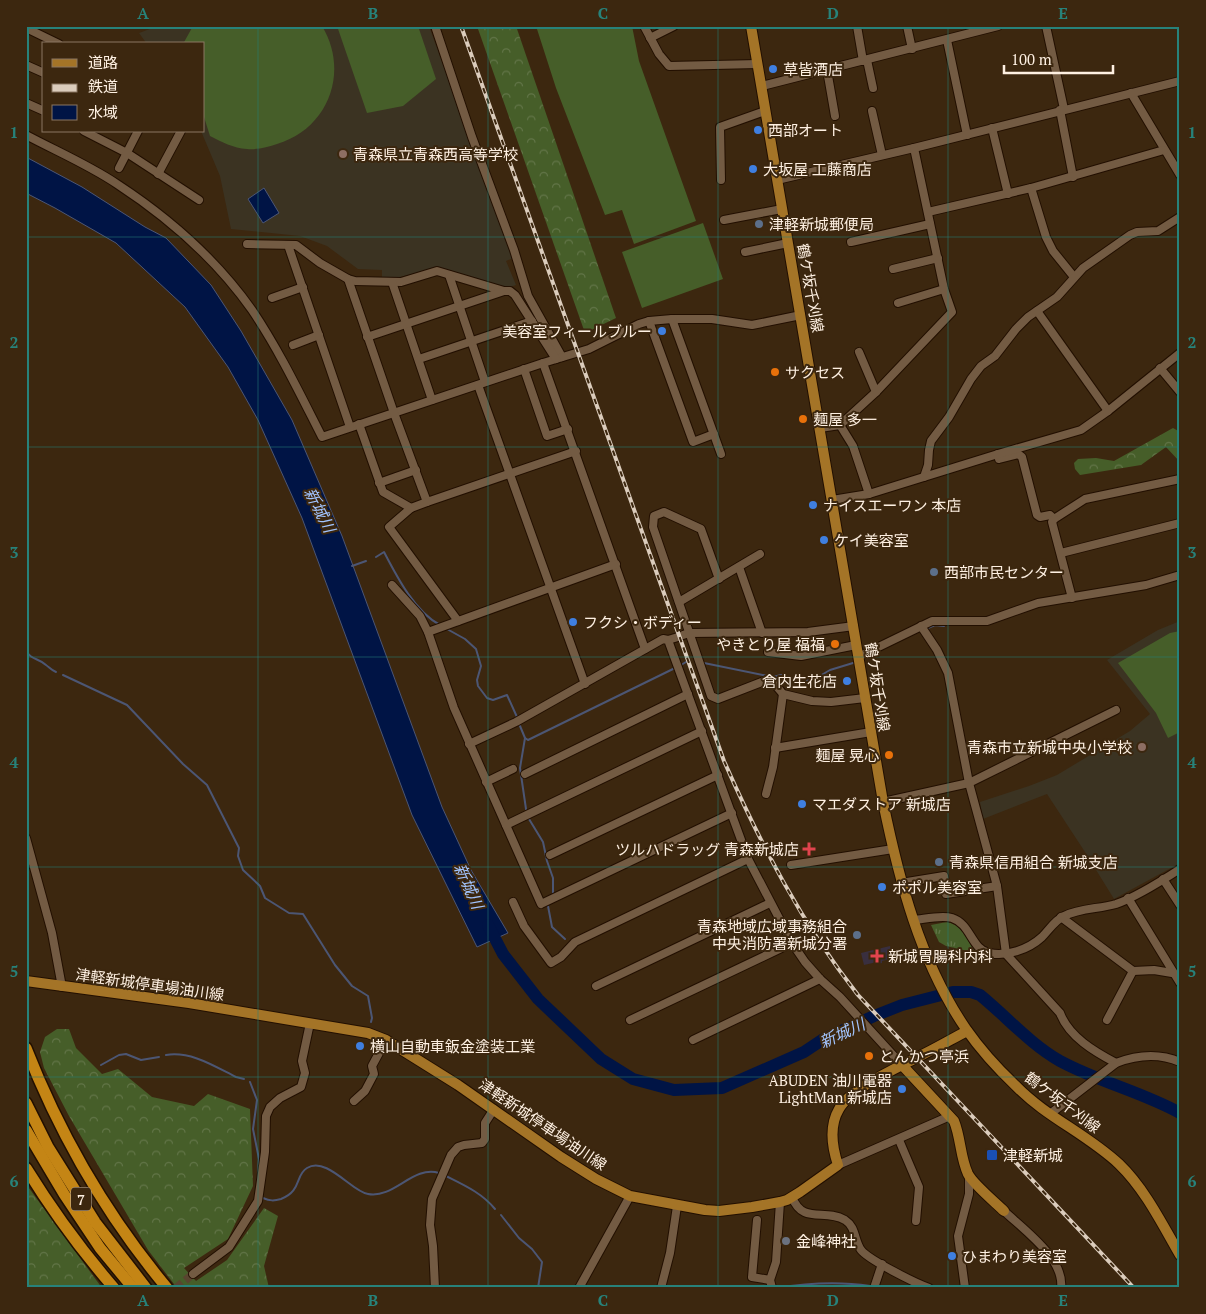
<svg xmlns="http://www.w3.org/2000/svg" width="1206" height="1314" font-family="'PT Serif','Noto Sans JP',serif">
<defs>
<pattern id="grass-tufts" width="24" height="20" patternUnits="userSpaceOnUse" patternTransform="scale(1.25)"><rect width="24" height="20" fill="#465e29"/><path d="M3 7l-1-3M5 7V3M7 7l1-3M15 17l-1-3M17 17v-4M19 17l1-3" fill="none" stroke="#627548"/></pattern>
<pattern id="forest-crowns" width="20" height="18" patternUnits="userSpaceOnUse" patternTransform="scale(1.25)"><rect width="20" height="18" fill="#465e29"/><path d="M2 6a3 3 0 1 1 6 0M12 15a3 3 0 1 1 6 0" fill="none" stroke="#627548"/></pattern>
</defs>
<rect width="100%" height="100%" fill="#3c270f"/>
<g fill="#3b3322">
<path d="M158,26H429L513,258L506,261L516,285L506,288L438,268L400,277H382V270L358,269L327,246L300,236L231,229L220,176L201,131H204V44H147L139,33Z"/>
<path d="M1180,621V863L1114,899L1085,852L1047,794L983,819L980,802L1029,786L1057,775L1130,731L1150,714L1107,660L1158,630Z"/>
</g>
<path fill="#392f3f" d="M890,946L893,958L882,961V963L877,964V962L864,965L861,953Z"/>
<path fill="url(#grass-tufts)" d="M947,922C964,926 966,940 976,953L946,946L939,942L931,925Z"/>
<g fill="url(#forest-crowns)">
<path d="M477,26H516L616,318L585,333Z"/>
<path d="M1173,428L1180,432V462L1166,447L1141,465L1080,475L1075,469L1074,463L1078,459L1096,458L1114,461Z"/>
<path d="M57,1029H69L76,1048L102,1074L118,1069L152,1097L194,1106L208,1094L250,1109L253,1186L228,1239L184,1268L196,1281L227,1260L264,1208L278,1216L264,1266L269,1288H177L148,1250L69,1116L44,1068L40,1052L45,1037Z"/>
<path d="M26,1184L102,1288H26Z"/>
</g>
<g fill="#465e29">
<path d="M193,26H322C350,72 328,129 277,144C268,147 256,150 247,149C233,148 222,142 210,136L204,117V44H183Z"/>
<path d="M337,26H418L436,79L403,106L367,113Z"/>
<path d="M536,26H632L639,61L696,221L634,244L622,210L605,215L556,88Z"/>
<path d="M703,223L723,279L642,308L622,252Z"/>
<path d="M1180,631V732L1168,738L1156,713L1118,663L1170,633Z"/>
</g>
<g fill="#001445" stroke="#4c5674">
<path d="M26,157L82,187L145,227L166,238L211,285L241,331L292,420L342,536L442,807L471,870L508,933L477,947L412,815L302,518L258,420L228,367L185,307L116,243L55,208L26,193Z"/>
<path d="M264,188L279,213L263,223L248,199Z"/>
</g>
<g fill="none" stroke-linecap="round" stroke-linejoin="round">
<g stroke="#4c5674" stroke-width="2">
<path d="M376,557L384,552C397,577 415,612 440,625"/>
<path d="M352,566L366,561"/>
<path d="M26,626V633"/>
<path d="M928,628L935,625L944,626"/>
<path d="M447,629L465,639L476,649L481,666L477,680L478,686L487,698L493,700L507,695L517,717"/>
<path d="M26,650C30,660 39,658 46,665C50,668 51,670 56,672"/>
<path d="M704,663L773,677L781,675L804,681L813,680L830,670L853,663"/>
<path d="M681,665L686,662"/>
<path d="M63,675L127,705L183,764L207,785L239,848L238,856L243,870L260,886L265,898L289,913L303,914L335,965L352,986L368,996L372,1018L371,1022"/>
<path d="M520,726L525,738L528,740L675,668"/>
<path d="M525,738L520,768L526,809"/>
<path d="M529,819L543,842L547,861L553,878V894"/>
<path d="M548,906L552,927L565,939"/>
<path d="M166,1055C191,1051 214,1066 236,1077L244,1079"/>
<path d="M101,1065L119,1055L126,1054L141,1060L159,1057"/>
<path d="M250,1082L257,1100L253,1129L259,1159L257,1192"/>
<path d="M446,1176C464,1185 482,1193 495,1209"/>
<path d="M263,1198C270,1201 274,1201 281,1199C302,1191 295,1175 307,1168C327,1156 352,1192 368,1194C394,1199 413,1165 439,1173"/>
<path d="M501,1215L519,1238L532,1249L542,1262L538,1288"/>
<path d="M776,1288C807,1283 838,1281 870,1286"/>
</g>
<path stroke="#001445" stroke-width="12" d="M488,925L503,954L538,999L601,1059L633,1079L674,1090L722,1088L804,1052L822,1040L874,1016L902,1005L953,992H971L980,995C1007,1017 1030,1044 1060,1061C1099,1082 1142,1092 1180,1113"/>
<path stroke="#59452f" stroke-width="8" stroke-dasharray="8 4" stroke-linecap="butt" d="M176,1288L193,1274"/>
<defs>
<g id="minor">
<path d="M435,26L472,137L514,250L528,296L562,357"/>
<path d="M644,26L659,54L669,66L758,64"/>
<path d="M857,26L863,61"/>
<path d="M907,26L912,49"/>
<path d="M1046,26L1064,109"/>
<path d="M26,28L59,44"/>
<path d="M650,38L674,26"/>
<path d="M947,40L967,135"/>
<path d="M867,60L873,88"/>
<path d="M26,65L44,73"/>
<path d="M827,70L835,116"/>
<path d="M762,86L998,26"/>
<path d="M1131,93L1180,175"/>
<path d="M26,103L44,111"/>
<path d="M1060,110L1073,177"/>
<path d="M872,111L882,155"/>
<path d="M992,128L1008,194"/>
<path d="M84,131L127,153L199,200"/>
<path d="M26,135C56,151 89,165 117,184C169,218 216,259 252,310C279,350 300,394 322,437L543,363L589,349L639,324L649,321L672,319H712L752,325L801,315"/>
<path d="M119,168L138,131"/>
<path d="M158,174L181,131"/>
<path d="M721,180L720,127L765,111"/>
<path d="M777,180L914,148L1180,81"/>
<path d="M1031,188L1046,237L1053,251L1074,277"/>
<path d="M928,212L1031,188L1164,150"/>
<path d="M724,220L782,209"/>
<path d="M851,242L930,224"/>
<path d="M247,244L296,245L320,263L348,279L355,281L401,282L437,271L504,291"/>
<path d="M288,245L350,427"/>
<path d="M745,252L788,243"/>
<path d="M893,269L938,258"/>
<path d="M449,275L485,382"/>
<path d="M348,279L394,413L427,502L576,451"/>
<path d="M392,282L432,400"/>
<path d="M272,298L303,287"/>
<path d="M898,303L944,289"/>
<path d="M1037,311L1108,411"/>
<path d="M672,319L721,454"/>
<path d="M649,321L693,442L714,434"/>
<path d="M367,337L504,291H510L515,295L556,359"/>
<path d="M293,345L319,335"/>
<path d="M859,352L876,392"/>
<path d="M419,359L532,321"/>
<path d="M543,363L645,649"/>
<path d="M1160,368L1180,392"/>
<path d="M524,369L547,436L568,429"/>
<path d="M478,385L585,684"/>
<path d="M359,424L383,492L411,508L427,502"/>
<path d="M840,425L853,446L869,494"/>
<path d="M820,428L840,425L876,392L952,312L944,289L914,148"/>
<path d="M998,454L999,459L1018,454L1022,457L1037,515L1040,517L1050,515L1054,519L1085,499L1180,479"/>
<path d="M924,477L928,465L929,450L931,441L949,417L971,379L981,366L995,356L1016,329L1028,317L1057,297L1083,268L1130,235L1137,232L1158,231L1180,217"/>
<path d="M379,483L416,470"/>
<path d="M832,500L869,494L998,454L1081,430L1108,411L1180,353"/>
<path d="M411,508L389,527L458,621"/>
<path d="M1054,519L1052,522L1072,598"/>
<path d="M1061,553L1180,523"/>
<path d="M739,567L762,633"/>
<path d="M719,579L701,529L664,512L654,516L653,527L711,696L718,699L767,680L772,681L783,694L812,701L831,702L865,698"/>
<path d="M392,585L420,616L428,632L454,708L541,904L732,813"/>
<path d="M679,602L760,554"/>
<path d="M921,626L937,650L948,673L969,783L997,886L1006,954L1060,1013C1069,1037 1095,1052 1116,1063"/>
<path d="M428,632L616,564"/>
<path d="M683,635L689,633L808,632L854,626"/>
<path d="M668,640L678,637"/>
<path d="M768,652L801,656L856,645"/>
<path d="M858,657L932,621H987L1038,603L1146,585L1180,575"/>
<path d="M469,744L516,722L663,639L668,640L748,859L792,943L805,962L820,979L840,997L902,1065"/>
<path d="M775,748L871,732"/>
<path d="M525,774L688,694"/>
<path d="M486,782L513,769"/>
<path d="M766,794L773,767L783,694"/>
<path d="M883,802L969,783L1116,710"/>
<path d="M506,825L702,731"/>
<path d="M26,838L52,933L62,987"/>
<path d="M550,855L718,775"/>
<path d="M791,865L893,849"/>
<path d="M1163,879L1180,905"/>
<path d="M901,883L944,876L946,894L997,886"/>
<path d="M1128,898L1180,983"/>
<path d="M513,902L524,926L551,963L561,957L575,942L748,859"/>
<path d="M1061,917L1133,971L1154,970L1172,973"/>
<path d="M914,920C925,919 941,915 952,918C971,924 971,949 989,953C1007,957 1029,949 1042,937C1049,930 1055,920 1064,916C1080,908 1099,909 1116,904C1134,898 1163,880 1180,869"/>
<path d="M596,986L770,903"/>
<path d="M630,1020L792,943"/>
<path d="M1107,1020L1133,971"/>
<path d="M693,1040L820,979"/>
<path d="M354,1101L365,1091L374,1074L372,1066L386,1040"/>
<path d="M1050,1114L1116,1063C1137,1055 1159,1053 1180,1062"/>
<path d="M899,1140L919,1187L916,1221"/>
<path d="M838,1165L950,1116"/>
<path d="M792,1197C803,1225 824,1208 845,1220C856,1227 854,1240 861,1250C869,1260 915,1283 929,1288"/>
<path d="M1004,1211C1023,1229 1065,1259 1061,1288"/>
<path d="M757,1220L752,1277L770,1280"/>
<path d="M193,1274L229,1247L258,1201L265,1152L266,1116L270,1107L280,1098L301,1087L305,1073L302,1061L310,1023"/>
<path d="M435,1288L433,1246L430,1225L432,1199L451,1155L458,1147L464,1145L482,1143L485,1139V1123L494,1109"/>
<path d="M579,1288L630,1196"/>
<path d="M661,1288L670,1253L677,1206"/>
<path d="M772,1288L770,1280L776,1262L780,1202"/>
<path d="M874,1288L882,1264"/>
<path d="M965,1288L958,1236L969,1194V1176"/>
</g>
<g id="major">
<path d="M751,26L883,802C899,880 920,962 966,1029C980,1049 998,1069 1016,1086C1046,1117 1087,1134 1119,1164C1145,1189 1162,1224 1180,1255"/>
<path d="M26,981L189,1003L368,1033L386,1040L458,1085L561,1157L596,1179L630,1196L705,1210L719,1211L752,1207L780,1202L787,1200L800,1192L838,1165C832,1147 829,1126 839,1109C850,1089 895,1069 916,1058C933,1050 950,1040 967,1031"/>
<path d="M902,1065L954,1121C961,1138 960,1157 968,1174C973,1184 996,1203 1004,1211"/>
</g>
<g id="highway">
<path d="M26,1048C60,1135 107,1216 167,1288"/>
<path d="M26,1103L48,1147L95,1222L146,1288"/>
<path d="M26,1130L64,1194L100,1248L133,1288"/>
<path d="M26,1168C52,1210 81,1250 114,1288"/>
</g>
</defs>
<use href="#minor" stroke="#220f00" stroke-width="10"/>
<use href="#major" stroke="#220f00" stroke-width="12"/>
<use href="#highway" stroke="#220f00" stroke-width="14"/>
<use href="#minor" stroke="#735b43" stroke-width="8"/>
<use href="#major" stroke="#a47427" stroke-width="10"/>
<use href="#highway" stroke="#c48515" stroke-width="11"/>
<defs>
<path id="rail" d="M461,26L724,761C760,843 802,924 858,995L1134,1288"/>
</defs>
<use href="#rail" stroke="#dbccbc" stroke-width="4"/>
<use href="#rail" stroke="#3c270f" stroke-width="2" stroke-dasharray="5.5" stroke-linecap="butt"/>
</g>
<path fill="none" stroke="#27827a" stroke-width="1" stroke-opacity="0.55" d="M258,26V1288M488,26V1288M718,26V1288M948,26V1288M26,237H1180M26,447H1180M26,657H1180M26,867H1180M26,1077H1180"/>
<g fill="#3f7fe0" stroke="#3c270f" stroke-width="2">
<circle cx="773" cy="69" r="5"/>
<circle cx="758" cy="130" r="5"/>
<circle cx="753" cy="169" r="5"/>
<circle cx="662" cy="331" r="5"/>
<circle cx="813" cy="505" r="5"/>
<circle cx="824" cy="540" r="5"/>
<circle cx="573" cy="622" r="5"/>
<circle cx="847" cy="681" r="5"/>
<circle cx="802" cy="804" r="5"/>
<circle cx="882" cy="887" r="5"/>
<circle cx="360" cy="1046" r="5"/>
<circle cx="902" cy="1089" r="5"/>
<circle cx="952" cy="1256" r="5"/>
</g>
<g fill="#8d6e63" stroke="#3c270f" stroke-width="2">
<circle cx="343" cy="154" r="5"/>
<circle cx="1142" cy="747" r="5"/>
</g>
<g fill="#5c6f8a" stroke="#3c270f" stroke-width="2">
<circle cx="759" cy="224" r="5"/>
<circle cx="934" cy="572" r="5"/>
<circle cx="939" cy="862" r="5"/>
<circle cx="857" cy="935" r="5"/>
</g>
<g fill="#e8710a" stroke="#3c270f" stroke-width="2">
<circle cx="775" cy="372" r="5"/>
<circle cx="803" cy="419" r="5"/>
<circle cx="835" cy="644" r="5"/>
<circle cx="889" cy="755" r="5"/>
<circle cx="869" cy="1056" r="5"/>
</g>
<g fill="#e0444e" stroke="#3c270f" stroke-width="2">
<path d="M806.5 841.5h5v5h5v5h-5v5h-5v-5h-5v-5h5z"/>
<path d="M874.5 948.5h5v5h5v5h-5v5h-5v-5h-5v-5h5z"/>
</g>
<rect fill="#1a4fb4" stroke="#3c270f" stroke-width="2" x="986" y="1149" width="12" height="12" rx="2.5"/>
<circle fill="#6b7280" stroke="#3c270f" stroke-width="2" cx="786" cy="1241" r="5"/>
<g text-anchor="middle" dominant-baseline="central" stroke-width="4" stroke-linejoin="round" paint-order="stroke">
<rect fill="#3c270f" stroke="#c4b4a3" stroke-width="1" x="71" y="1187.5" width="20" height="23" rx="4"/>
<g font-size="14" font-weight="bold" fill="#fef0e2">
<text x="81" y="1199">7</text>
</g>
<g font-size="15" fill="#fef0e2" stroke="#3c270f" text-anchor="start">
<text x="783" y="69">草皆酒店</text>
<text x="768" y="130">西部オート</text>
<text x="353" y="154">青森県立青森西高等学校</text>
<text x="763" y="169">大坂屋 工藤商店</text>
<text x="769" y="224">津軽新城郵便局</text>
<text x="652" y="331" text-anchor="end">美容室フィールブルー</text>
<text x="785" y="372">サクセス</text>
<text x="813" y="419">麺屋 多一</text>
<text x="823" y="505">ナイスエーワン 本店</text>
<text x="834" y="540">ケイ美容室</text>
<text x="944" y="572">西部市民センター</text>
<text x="583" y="622">フクシ・ボディー</text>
<text x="825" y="644" text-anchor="end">やきとり屋 福福</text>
<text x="837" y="681" text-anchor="end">倉内生花店</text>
<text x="1132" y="747" text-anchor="end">青森市立新城中央小学校</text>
<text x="879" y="755" text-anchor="end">麺屋 晃心</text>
<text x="812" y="804">マエダストア 新城店</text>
<text x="799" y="849" text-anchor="end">ツルハドラッグ 青森新城店</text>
<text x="949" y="862">青森県信用組合 新城支店</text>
<text x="892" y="887">ポポル美容室</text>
<text x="847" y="926" text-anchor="end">青森地域広域事務組合<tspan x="847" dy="17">中央消防署新城分署</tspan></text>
<text x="888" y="956">新城胃腸科内科</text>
<text x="370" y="1046">横山自動車鈑金塗装工業</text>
<text x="879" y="1056">とんかつ亭浜</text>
<text x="892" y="1080" text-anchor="end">ABUDEN 油川電器<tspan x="892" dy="17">LightMan 新城店</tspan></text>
<text x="1003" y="1155">津軽新城</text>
<text x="796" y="1241">金峰神社</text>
<text x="962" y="1256">ひまわり美容室</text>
</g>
<g font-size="15" fill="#fef0e2" stroke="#3c270f">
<text transform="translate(811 288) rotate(80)">鶴ケ坂千刈線</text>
<text transform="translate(878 687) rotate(81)">鶴ケ坂千刈線</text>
<text transform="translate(150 984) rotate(8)">津軽新城停車場油川線</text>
<text transform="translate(1063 1102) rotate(37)">鶴ケ坂千刈線</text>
<text transform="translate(543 1124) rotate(34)">津軽新城停車場油川線</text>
</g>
<g font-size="16" font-style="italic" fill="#a2c4fe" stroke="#3c270f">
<text transform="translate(320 510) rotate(63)">新城川</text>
<text transform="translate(469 886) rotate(66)">新城川</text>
<text transform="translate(842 1033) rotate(-25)">新城川</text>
</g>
</g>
<rect width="1206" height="1314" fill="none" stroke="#3c270f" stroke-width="55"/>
<rect x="42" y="42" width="162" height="90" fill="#3c270f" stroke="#8a7763"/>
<rect x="52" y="59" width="25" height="8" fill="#a47427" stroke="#8a7763"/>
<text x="88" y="68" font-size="15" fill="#fef0e2">道路</text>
<rect x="52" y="84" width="25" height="8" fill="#dbccbc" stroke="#8a7763"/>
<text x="88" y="92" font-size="15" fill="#fef0e2">鉄道</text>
<rect x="52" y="105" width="25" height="15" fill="#001445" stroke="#8a7763"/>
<text x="88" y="118" font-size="15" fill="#fef0e2">水域</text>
<path d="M1004 65v8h109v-8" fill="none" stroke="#fef0e2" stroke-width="2.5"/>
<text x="1011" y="65" font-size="15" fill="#fef0e2" stroke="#3c270f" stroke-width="4" paint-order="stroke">100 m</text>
<rect x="28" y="28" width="1150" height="1258" fill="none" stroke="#27827a" stroke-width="2"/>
<g font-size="16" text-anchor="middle" font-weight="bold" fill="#27827a">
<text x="143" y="19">A</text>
<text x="373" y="19">B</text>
<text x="603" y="19">C</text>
<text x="833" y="19">D</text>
<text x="1063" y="19">E</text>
<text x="14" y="138">1</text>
<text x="1192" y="138">1</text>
<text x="14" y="348">2</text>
<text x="1192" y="348">2</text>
<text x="14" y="558">3</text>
<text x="1192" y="558">3</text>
<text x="14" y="768">4</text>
<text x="1192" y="768">4</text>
<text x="14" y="977">5</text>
<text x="1192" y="977">5</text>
<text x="14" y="1187">6</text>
<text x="1192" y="1187">6</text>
<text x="143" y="1306">A</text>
<text x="373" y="1306">B</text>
<text x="603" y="1306">C</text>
<text x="833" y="1306">D</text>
<text x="1063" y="1306">E</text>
</g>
</svg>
